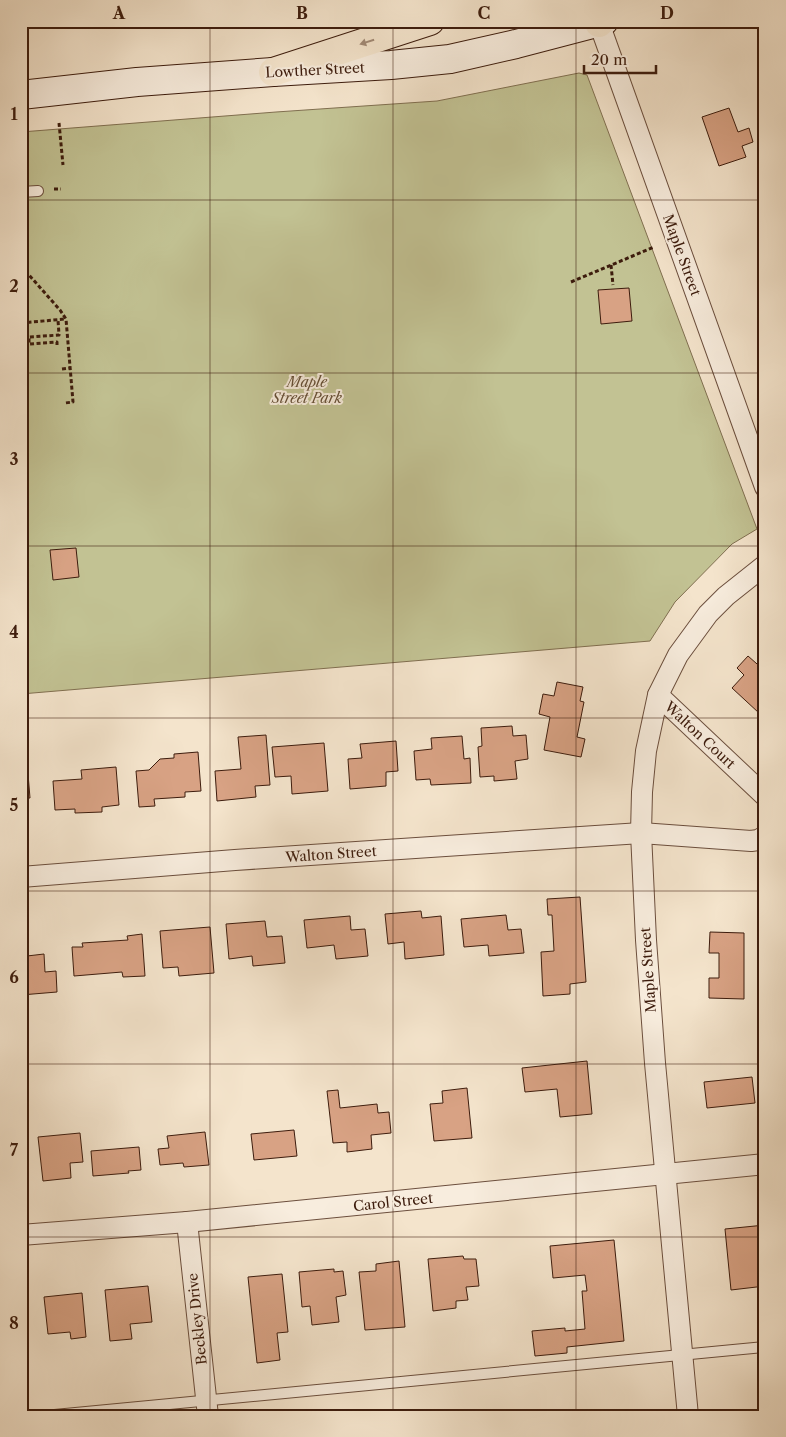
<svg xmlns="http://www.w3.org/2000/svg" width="786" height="1437" font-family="'Libre Caslon Text',serif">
<rect width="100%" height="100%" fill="#f4e4cc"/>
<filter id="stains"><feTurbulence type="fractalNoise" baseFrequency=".004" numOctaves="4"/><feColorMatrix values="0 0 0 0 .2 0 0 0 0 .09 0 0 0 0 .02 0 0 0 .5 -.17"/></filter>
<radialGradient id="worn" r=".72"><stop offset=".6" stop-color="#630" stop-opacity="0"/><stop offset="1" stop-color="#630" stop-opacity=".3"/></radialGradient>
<path fill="#c2c293" stroke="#806f50" d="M579,73L587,75L757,529L732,544L675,602L650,641L21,694V132L276,112L437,101Z"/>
<g fill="#d8a284" stroke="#3d1c0d">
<path d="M729,108L738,132L749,128L753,142L742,146L746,157L719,166L702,117Z"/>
<path d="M629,288L632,321L601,324L598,290Z"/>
<path d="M76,548L79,577L53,580L50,550Z"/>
<path d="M748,656L765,671V707L759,713L732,688L744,675L737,668Z"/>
<path d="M557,682L583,687L580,701L584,702L577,737L585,739L581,757L544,750L550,717L539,714L543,694L554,696Z"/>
<path d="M512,726L513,736L526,735L528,759L515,761L517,779L494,781V776L480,777L478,747L482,746L481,728Z"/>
<path d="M266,735L270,785L255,786L256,797L217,801L215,771L241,769L238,737Z"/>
<path d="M462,736L464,759L470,758L471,783L431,785L430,779L416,780L414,751L432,749L431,738Z"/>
<path d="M396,741L398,771L386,772V786L350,789L348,759L362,758L360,744Z"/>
<path d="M324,743L328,791L292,794L291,776L275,777L272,747Z"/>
<path d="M198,752L201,791L185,792V797L154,799L155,806L139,807L136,771L149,770L160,759L174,758V754Z"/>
<path d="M116,767L119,805L102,807V812L75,813V809L55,810L53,781L82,779L81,770Z"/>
<path d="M21,774H28L30,798H21Z"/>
<path d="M580,897L586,982L570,984V994L543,996L541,952L554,951L552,915H548L547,899Z"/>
<path d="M421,911L422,918L441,916L444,955L405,959L404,942L388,944L385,914Z"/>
<path d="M506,915L508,930L521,929L524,953L489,956L488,945L464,947L461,919Z"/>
<path d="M350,916L351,930L365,929L368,956L336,959L334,945L307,948L304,920Z"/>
<path d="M265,921L267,937L282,936L285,963L253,966L252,956L229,959L226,924Z"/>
<path d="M210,927L214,973L179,976L178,967L163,968L160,931Z"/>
<path d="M710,932L744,933V999L709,998V978H719V953H709Z"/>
<path d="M142,934L145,976L123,977L122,972L74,976L72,947H83L82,943L128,940L127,936Z"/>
<path d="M21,945H26L27,956L44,954L45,972L56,971L57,992L21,995Z"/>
<path d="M587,1061L592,1114L560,1117L557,1089L525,1092L522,1068Z"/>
<path d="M752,1077L755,1103L707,1108L704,1082Z"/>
<path d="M467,1088L472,1138L434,1141L430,1104L443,1103L442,1091Z"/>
<path d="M338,1090L340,1108L377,1104L378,1113L389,1112L391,1133L371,1135L372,1149L347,1152V1142L333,1143L327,1091Z"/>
<path d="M294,1130L297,1156L254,1160L251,1134Z"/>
<path d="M205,1132L209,1165L184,1167L183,1163L160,1165L158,1149L169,1148L167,1136Z"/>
<path d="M80,1133L83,1162L70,1163L71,1178L43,1181L38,1137Z"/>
<path d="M139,1147L141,1170L128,1171L129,1173L93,1176L91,1151Z"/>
<path d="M765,1225V1243H763L765,1286L731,1290L725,1229Z"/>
<path d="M614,1240L624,1341L567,1347V1353L535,1356L532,1331L565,1328V1331L585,1329L582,1291H587L585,1275L553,1278L550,1246Z"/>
<path d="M463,1256L464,1259H476L479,1286L466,1287L468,1300L456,1301V1308L433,1311L428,1259Z"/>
<path d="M399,1261L405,1327L365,1330L359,1272L376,1271V1264Z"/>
<path d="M334,1269V1272L343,1271L346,1295L336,1297L339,1322L312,1325L310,1306L302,1307L299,1272Z"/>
<path d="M282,1274L288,1332L277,1333L280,1360L257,1363L248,1277Z"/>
<path d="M148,1286L152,1322L130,1324L132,1339L110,1341L105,1290Z"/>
<path d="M82,1293L86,1337L71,1339L70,1332L48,1334L44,1297Z"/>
</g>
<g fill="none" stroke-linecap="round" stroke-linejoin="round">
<defs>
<g id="service">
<path d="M21,192L38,191"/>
<path d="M44,1416L765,1347"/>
</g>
<g id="minor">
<path d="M599,23L765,487"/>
<path d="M658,695L765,796"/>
<path d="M21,877L235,860L641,833L751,841L758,840L765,836"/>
<path d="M187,1222L208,1416"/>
<path d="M21,1235L187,1222L765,1164"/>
<path d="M688,1416L655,1063L646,940L641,833L642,792L646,751L658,695L678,655L708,614L726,596L765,565"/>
</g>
<path id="secondary" d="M21,95L137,82L273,72L391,65L450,59L516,44L604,21"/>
<g id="motorway">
<path d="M598,21L599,23"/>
<path d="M273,72L430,21"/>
</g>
</defs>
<use href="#service" stroke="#6b4e3d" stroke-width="12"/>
<use href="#minor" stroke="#6b4e3d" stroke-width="22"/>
<use href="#secondary" stroke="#3d1c0d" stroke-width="30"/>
<use href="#motorway" stroke="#3d1c0d" stroke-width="30"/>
<g stroke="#3d1c0d" stroke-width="3" stroke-dasharray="4 2.5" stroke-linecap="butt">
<path d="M59,123L63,165"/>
<path d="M54,189H61"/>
<path d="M611,265L613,285"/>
<path d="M21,266L60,310L66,319L73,402L65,403"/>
<path d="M571,282L654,247"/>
<path d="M21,323L65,319"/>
<path d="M57,345V342L29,344V337L59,335L58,320"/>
<path d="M62,369L70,368"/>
</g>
<use href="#service" stroke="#f8edde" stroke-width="10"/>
<use href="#minor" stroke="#f8edde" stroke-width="20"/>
<use href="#secondary" stroke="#f8edde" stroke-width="28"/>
<use href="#motorway" stroke="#f4e4cc" stroke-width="28"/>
</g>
<defs><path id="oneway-solid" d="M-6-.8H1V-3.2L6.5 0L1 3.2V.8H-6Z" transform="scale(1.25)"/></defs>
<use fill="#a28a76" href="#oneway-solid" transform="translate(367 42) rotate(162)"/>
<path fill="none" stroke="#3d1c0d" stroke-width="1" stroke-opacity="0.55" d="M210,21V1416M393,21V1416M576,21V1416M21,200H765M21,373H765M21,546H765M21,718H765M21,891H765M21,1064H765M21,1237H765"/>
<g text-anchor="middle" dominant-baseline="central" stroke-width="4" stroke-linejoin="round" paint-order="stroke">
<g font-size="14" fill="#3d1c0d" stroke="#f8edde">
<text transform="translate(315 70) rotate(-3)">Lowther Street</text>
<text transform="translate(682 255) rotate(70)">Maple Street</text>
<text transform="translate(700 735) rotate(43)">Walton Court</text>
<text transform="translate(331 854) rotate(-4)">Walton Street</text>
<text transform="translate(648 970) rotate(-94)">Maple Street</text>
<text transform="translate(393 1202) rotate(-6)">Carol Street</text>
<text transform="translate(197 1319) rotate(-96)">Beckley Drive</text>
</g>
<g font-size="14" font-style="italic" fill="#654e35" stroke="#f8edde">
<text x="307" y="382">Maple<tspan x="307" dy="16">Street Park</tspan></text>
</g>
</g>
<rect width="786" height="1437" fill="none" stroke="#f4e4cc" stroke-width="55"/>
<path d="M584 65v8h72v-8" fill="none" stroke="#3d1c0d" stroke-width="2.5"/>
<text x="591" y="65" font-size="15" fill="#3d1c0d" stroke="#f8edde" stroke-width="4" paint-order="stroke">20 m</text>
<rect x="28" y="28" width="730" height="1382" fill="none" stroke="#3d1c0d" stroke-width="2"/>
<g font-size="16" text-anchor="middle" font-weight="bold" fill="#3d1c0d">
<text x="119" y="19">A</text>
<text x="302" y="19">B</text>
<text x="484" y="19">C</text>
<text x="667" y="19">D</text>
<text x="14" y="120">1</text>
<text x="14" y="292">2</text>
<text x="14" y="465">3</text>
<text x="14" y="638">4</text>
<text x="14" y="811">5</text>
<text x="14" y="983">6</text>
<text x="14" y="1156">7</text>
<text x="14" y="1329">8</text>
</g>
<rect width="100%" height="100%" filter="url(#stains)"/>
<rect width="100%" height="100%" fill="url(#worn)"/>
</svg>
